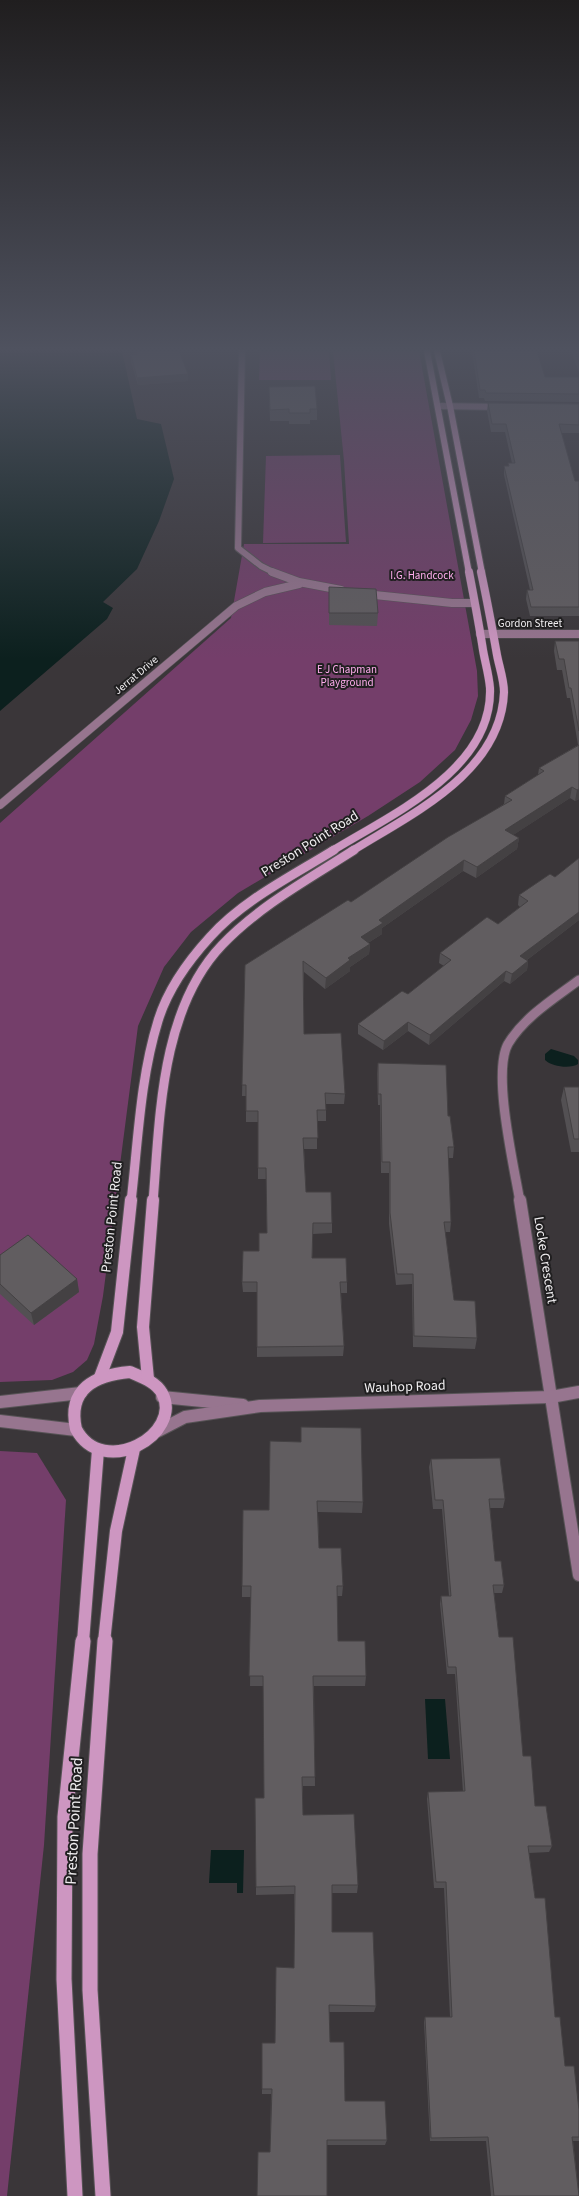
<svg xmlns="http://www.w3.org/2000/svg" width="579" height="2196" font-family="'Source Sans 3',sans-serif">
<rect width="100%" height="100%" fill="#3a3639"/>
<g fill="#743e6a">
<path d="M260,351H329L331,380H259Z"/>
<path d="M333,351H419L477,671L478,696L471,720L455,750L420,782L368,816L238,893L191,932L164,967L138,1026L103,1296L94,1344L87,1360L73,1372L52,1380L0,1382V823L231,618L244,544H349L344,461Z"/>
<path d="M340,455L346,542L263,543L266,456Z"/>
<path d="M0,1451L37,1453L66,1500L44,1845L7,2196H0Z"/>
</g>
<g fill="#0c201e">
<path d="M0,351H122L137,419L161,424L174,479L159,521L137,569L103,602L113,608L107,619L0,711Z"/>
<path d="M551,1049L574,1056L578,1060V1064C571,1069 552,1067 545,1060V1054Z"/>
<path d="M425,1699H445L450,1759H428Z"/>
<path d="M211,1850H244L243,1893H237V1883H209Z"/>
</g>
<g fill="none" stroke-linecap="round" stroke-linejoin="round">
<defs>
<g id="minor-far3">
<path d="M242,351L238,548L261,566L275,573"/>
<path d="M438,406L501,407"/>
</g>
<g id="minor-far2">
<path d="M272,572L299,582L341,590"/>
<path d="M365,594L452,603H474"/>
<path d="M480,634H579"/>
<path d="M0,805L236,606L265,592L299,584"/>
</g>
<path id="minor-far1" d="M520,1202C514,1166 492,1073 508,1044C524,1017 555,998 579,980"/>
<g id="minor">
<path d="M520,1200L579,1575"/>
<path d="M162,1397L243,1405"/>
<path d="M158,1431L185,1417L260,1406L551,1397L579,1392"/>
</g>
<g id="tertiary">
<path d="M0,1402L81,1393"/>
<path d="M0,1421L76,1430"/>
</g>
<g id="secondary-far4">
<path d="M427,351L469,573"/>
<path d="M437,351L450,406L482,573"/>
</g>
<g id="secondary-far3">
<path d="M332,851C390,815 493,770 490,688C489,675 485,662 483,650C479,624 474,598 469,572"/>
<path d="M352,851C411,814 501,773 504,692C504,680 499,666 497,655C492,627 487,600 481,572"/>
</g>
<g id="secondary-far2">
<path d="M131,1202C138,1142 140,1079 158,1021C167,991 189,960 210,937C243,900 292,876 334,850"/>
<path d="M153,1202C160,1118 160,1010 222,945C259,906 309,879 354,850"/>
</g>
<g id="secondary-far1">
<path d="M130,1372C141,1377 155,1381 162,1393C184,1434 103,1480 76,1429C67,1389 95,1375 130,1372Z"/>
<path d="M100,1377L117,1332L131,1200"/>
<path d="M148,1379L143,1327L153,1200"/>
<path d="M83,1642L98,1450"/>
<path d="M104,1642L116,1531L134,1449"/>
</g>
<g id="secondary">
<path d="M75,2196L64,1979L65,1817L83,1641"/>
<path d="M103,2196L90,1990V1854L105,1641"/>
</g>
</defs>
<use href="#minor-far3" stroke="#575356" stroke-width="8"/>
<use href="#minor-far2" stroke="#575356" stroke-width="9"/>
<use href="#minor-far1" stroke="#575356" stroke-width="11"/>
<use href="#minor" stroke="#575356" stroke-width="14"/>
<use href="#tertiary" stroke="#575356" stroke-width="14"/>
<use href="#secondary-far4" stroke="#575356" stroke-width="8"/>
<use href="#secondary-far3" stroke="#575356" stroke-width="9"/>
<use href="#secondary-far2" stroke="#575356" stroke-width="11"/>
<use href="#secondary-far1" stroke="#575356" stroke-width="14"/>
<use href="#secondary" stroke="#575356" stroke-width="17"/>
<use href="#minor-far3" stroke="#97758f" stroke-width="6"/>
<use href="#minor-far2" stroke="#97758f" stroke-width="8"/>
<use href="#minor-far1" stroke="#97758f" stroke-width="9"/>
<use href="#minor" stroke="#97758f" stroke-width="12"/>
<use href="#tertiary" stroke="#97758f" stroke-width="12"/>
<use href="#secondary-far4" stroke="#cd96c1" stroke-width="6"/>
<use href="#secondary-far3" stroke="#cd96c1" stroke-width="8"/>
<use href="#secondary-far2" stroke="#cd96c1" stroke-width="9"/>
<use href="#secondary-far1" stroke="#cd96c1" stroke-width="12"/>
<use href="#secondary" stroke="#cd96c1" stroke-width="15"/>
</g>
<g fill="#535053">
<path d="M134,351H179L188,374V381L138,385L131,362V355H135Z"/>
<path d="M472,351H537L545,377H579V402L485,401L484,398H479Z"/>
<path d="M571,351H579V373Z"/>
<path d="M269,387L317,409V420H310V424H289V421H270Z"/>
<path d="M488,403L579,404V433H561L575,481H579V616H530L526,599L527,590H530L504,475V466H508V463H512L505,432H491L487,411Z"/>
<path d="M329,587L378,613L377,626L329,625Z"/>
<path d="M555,641H579V799L575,801L570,798L513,835L519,838L517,849L476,878L463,871L382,928V934L368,943L370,944L369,954L350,967V971L325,989L304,972V1034L345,1094L344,1104H326V1121H317V1149H304L306,1192L332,1223V1233L313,1234L312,1258L347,1282V1293H341L344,1346L343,1356L257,1357V1292H243L242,1282L259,1251L267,1233L266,1179H258V1122H246V1096H242L245,965L351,902L504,804L505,796L538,775L539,768L578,745L570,698H567L562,670H557L554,651Z"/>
<path d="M579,858V920L527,960L528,961L527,970L510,984L504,981L429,1045L408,1031L383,1050L358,1034V1024L408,994L444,966L439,963L440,953L498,924L520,907L518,905L519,895L555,877Z"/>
<path d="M378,1063L448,1116L454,1147L453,1158H448L451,1222L450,1232H445L454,1300L477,1338L475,1349L413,1347L412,1284L396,1285L389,1224V1173H381L380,1105H378L377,1074Z"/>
<path d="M564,1087H579V1152H571L561,1100Z"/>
<path d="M0,1255L77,1279L79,1292L34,1325L0,1294Z"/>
<path d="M270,1441L363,1502L362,1513L318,1512L319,1548L343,1586L342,1596H337L338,1641L366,1676L365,1686H314L315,1786H303V1815L358,1885L357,1893H332V1932L376,2006L374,2012H329L330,2042L345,2101L387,2140L385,2145H327L270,2152L271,2094H262V2089L275,2043L294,1968V1894L256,1895V1887L264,1798V1686H250L251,1597H242V1586L269,1510Z"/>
<path d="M431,1459L505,1499L503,1508H490L495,1561L504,1585L502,1593H494L499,1637L523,1756L535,1806L552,1846L549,1852L529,1853L535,1898L555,2017L565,2066L579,2110V2141H573L579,2196H491L486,2141H430L424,2022L425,2017H450L444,1888H434L427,1799L428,1792H463L455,1674H447L440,1604L441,1596H449L442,1509H433L429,1467Z"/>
</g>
<g fill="#444143">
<path d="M188,374V381L138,385L137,378Z"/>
<path d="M572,787L570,798L504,841L505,830Z"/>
<path d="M579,789V799L575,801L577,790Z"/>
<path d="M519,838L517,849L476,878L477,867Z"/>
<path d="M464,860L463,871L382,928V934L360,948L361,937L379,920Z"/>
<path d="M579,912V920L519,966L520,956Z"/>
<path d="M370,944L369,954L350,967V971L325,989L326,978L348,958Z"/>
<path d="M528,961L527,970L510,984L512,974Z"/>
<path d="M506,971L504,981L429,1045L430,1035Z"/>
<path d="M408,1022V1031L383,1050L384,1041Z"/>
<path d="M77,1279L79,1292L34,1325L31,1313Z"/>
</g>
<g fill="#615d60" stroke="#444143">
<path d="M136,351H179L188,374L137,378L131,355L137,354Z"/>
<path d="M474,351H537L545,377H579V394L486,393L485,390H480Z"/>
<path d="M575,351H579V362Z"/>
<path d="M315,386L317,409H310V413H289V409L270,410L269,387Z"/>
<path d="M488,403L579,404V425L559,424L575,481H579V607H531L527,590H533L504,466H509L508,463H515L506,424H492Z"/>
<path d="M329,587L376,589L378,613H329Z"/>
<path d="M555,641H579V731L571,688H569L564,659H559Z"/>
<path d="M579,745V789L577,790L572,787L505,830L519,838L477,867L464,860L379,920L383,923L361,937L370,944L348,958L350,960L326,978L303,961L304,1034L341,1033L345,1094L325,1093L326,1110H317L318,1138H303L306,1192H331L332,1223H313L312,1258H346L347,1282H340L344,1346L257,1347V1282H242L243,1251H259V1233H267L266,1168H258V1111H246V1085H242L245,965L348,900L351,902L448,837L512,800L505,796L544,771L539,768Z"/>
<path d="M579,858V912L520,956L528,961L512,974L506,971L430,1035L408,1022L384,1041L358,1024L402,991L408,994L451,960L440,953L487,917L498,924L528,901L519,895L550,874L555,877Z"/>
<path d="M378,1063L446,1065L448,1116H450L454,1147H448L451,1222H444L454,1300L475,1301L477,1338L414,1336L413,1274H397L390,1213V1162H382L381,1094H378Z"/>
<path d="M564,1087H579V1139H574Z"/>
<path d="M28,1235L77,1279L31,1313L0,1284V1255Z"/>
<path d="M301,1427L361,1428L363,1502L317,1501L319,1548H341L343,1586H337L338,1641H365L366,1676H313L315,1777H302L303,1815L354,1814L358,1885H332V1932H373L376,2006L329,2005L330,2042H344L345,2101H385L387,2140H327V2196H257L258,2152H270L272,2089H262V2043H275L276,1967L294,1968L295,1886L256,1887L255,1798H264L263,1676H249L251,1586H242L243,1510H269L270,1441L301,1442Z"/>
<path d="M500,1458L505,1499H489L495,1561H501L504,1585H493L499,1637H513L523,1756H531L535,1806H546L552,1846H528L535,1898H545L555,2017H560L565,2066H574L579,2110V2137H572L579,2196H494L488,2137L431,2138L425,2017H452L446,1882H436L428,1792L465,1791L456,1667H448L441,1596H451L443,1500H435L431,1459Z"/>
</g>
<linearGradient id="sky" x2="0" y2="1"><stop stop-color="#201e1f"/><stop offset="0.53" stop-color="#4f525f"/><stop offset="1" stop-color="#4f525f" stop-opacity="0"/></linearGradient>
<rect width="579" height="659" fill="url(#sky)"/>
<g text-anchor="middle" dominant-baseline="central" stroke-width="4" stroke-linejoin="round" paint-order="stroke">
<g font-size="11" fill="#ffadee" stroke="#201f20">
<text x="422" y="575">I.G. Handcock</text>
<text x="347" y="669">E J Chapman<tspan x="347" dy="13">Playground</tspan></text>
</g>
<g font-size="11" fill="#f0eef0" stroke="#201f20">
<text x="530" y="623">Gordon Street</text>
<text transform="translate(136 675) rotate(-40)">Jerrat Drive</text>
</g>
<g font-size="14" fill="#f0eef0" stroke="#201f20">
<text transform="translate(310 844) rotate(-32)">Preston Point Road</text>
<text transform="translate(112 1217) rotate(-84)">Preston Point Road</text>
<text transform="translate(545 1260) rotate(81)">Locke Crescent</text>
<text transform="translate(405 1387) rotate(-2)">Wauhop Road</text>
</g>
<g font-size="16" fill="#f0eef0" stroke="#201f20">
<text transform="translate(74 1821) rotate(-87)">Preston Point Road</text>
</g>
</g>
</svg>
